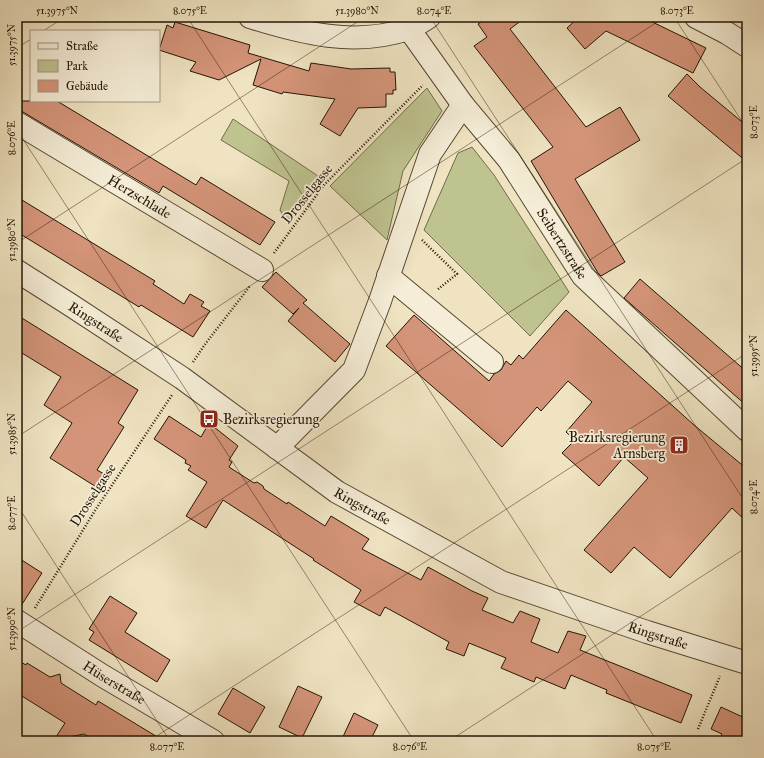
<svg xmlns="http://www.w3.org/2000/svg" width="764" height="758" font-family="'IM FELL Great Primer',serif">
<rect width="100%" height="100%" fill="#efe3c1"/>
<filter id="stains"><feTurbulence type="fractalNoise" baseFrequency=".005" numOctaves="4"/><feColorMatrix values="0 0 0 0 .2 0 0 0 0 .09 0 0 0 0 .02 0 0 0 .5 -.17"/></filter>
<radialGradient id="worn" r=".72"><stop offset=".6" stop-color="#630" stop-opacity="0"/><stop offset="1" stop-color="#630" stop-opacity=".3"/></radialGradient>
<g fill="#bec390" stroke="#706c4a">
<path d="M427,88L442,111L403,171L387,240L330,186Z"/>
<path d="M233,119L318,176L287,222L280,210L289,181L221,140Z"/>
<path d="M472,147L494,175L569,292L530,336L424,230L458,153Z"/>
</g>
<g fill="#d49479" stroke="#231403">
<path d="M488,17H526L510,29L586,127L620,107L640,140L575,179L625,262L601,276L598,273L531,161L553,147L474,46L487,37L478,24Z"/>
<path d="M579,17H642L706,48L693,73L606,31L585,49L567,28Z"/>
<path d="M175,22L250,45L248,53L309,71L311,63L351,69L390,68V72H395L396,90H393V94H386V107L358,108L340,136L320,124L335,99L283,92L282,94L253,85L261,59L219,80L190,71L196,62L159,50L167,25L173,28Z"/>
<path d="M687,74L700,87L747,126V162L668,96Z"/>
<path d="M17,101H57L196,185L201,177L275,222L260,245L163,186L159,193L23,112L17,111Z"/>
<path d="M17,197L155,281L153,284L184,304L190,294L204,302L201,306L210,311L193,337L141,305L139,307L17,232Z"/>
<path d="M276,272L307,300L303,303L350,344L335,362L288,321L299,308L293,314L262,287Z"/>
<path d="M640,279L747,372V406L624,298Z"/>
<path d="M566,310L694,425L747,469V522L732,508L670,578L634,547L611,573L584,550L648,478L624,457L599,486L562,453L575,440L566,432L592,402L568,381L541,411L537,407L502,447L386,346L414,315L489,381L494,374L501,370L506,361L511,365L519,355L523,359Z"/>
<path d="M17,315L138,390L118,423L124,427L97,470L106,475L98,488L50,458L72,423L44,405L61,377L17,350Z"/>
<path d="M169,416L201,437L209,423L238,446L229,460L232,462L229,467L254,483L257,482L263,486L264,489L287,504L288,502L325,526L331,516L369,539L362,549L421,580L428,567L472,591L488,598L482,610L513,623L520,611L540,619L531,642L558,653L568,631L586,636L580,650L692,695L681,723L606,693L607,690L571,675L565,689L536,677L534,682L501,668L506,658L469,643L464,656L446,649L449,642L385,607L380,616L354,602L361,590L313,560L314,559L223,500L206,528L186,516L207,482L188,470L191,466L185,463L186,460L154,439Z"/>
<path d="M17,557L42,573L19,609H17Z"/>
<path d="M110,596L137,613L125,632L170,660L157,682L89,640L94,632L89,629Z"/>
<path d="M17,660L26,665L27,663L50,677L60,674L61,683L96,705L98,701L164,741H96L84,734L54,740L65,723L17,693Z"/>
<path d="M298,686L322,697L302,738L279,727Z"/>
<path d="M233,688L265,707L250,733L218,714Z"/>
<path d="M721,707L747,719V727L741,741H719L722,734L711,729Z"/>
<path d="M354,713L378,725L370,741H341Z"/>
</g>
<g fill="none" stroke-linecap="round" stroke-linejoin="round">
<defs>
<g id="minor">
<path d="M250,17C301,33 355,47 408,29C415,26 423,21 429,17"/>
<path d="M696,17L727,33L747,46"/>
<path id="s1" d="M409,29L463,105L509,160L583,276L747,430"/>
<path id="s2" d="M17,123L262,270"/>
<path id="s3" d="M17,271L69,304L182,378L337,492L501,582L647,632L747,663"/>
<path d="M388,276L492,362"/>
<path d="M277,448L354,370L380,301L430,154L463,105"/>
<path id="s4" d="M17,621L103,676L213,741"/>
</g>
</defs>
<use href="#minor" stroke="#564832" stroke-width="24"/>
<g stroke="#231403" stroke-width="2.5" stroke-dasharray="1 2" stroke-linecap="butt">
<path d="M422,240L457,274L437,290"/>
<path d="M274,253L324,185L423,85"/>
<path d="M193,362L206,343L250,286"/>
<path d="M35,608L96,509L172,395"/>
<path d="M698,729L720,676"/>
</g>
<use href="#minor" stroke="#f5edd7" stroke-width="22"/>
</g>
<path fill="none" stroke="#231403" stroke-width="1" stroke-opacity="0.45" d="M187,17L657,741M430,17L747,505M674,17L747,129M43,31L65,17M17,48L31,39M17,130L414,741M17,243L365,17M17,437L665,17M17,505L170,741M17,632L747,158M149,741L747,353M449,741L747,547"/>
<defs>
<symbol id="bus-square" viewBox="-11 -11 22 22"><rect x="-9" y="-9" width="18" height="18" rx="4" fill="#8f2418" stroke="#f5edd7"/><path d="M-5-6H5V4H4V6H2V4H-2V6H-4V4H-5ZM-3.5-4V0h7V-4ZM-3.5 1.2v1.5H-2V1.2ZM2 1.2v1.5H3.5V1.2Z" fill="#fff"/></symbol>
<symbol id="building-square" viewBox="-11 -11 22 22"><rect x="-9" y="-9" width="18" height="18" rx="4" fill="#8f2418" stroke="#f5edd7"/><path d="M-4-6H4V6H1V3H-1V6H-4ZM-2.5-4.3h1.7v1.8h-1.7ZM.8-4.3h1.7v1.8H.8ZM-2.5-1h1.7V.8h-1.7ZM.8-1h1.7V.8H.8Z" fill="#fff"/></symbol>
</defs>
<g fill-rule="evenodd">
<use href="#bus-square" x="198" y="408" width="22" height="22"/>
<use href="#building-square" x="668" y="434" width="22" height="22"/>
</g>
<g text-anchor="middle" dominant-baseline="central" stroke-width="3.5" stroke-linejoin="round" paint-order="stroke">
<g font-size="14" fill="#231403" stroke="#f5edd7">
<text transform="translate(307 194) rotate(-51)">Drosselgasse</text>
<text stroke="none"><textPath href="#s2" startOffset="143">Herzschlade</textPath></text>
<text stroke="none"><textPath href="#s1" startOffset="264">Seibertzstraße</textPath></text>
<text stroke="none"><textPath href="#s3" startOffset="94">Ringstraße</textPath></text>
<text transform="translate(93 495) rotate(-57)">Drosselgasse</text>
<text stroke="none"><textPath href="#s3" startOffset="418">Ringstraße</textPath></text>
<text stroke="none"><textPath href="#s3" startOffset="742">Ringstraße</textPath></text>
<text stroke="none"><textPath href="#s4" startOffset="115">Hüserstraße</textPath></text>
</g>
<g font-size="14" fill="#231403" stroke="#f5edd7" text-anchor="start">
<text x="223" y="419">Bezirksregierung</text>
<text x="665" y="437" text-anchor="end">Bezirksregierung<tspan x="665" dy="16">Arnsberg</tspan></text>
</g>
</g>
<rect width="764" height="758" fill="none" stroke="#efe3c1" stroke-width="44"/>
<rect x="30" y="30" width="130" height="72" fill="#f5edd7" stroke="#a19682"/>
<rect x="38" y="43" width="20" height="6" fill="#f5edd7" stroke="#a19682"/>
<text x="66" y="50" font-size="12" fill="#231403">Straße</text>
<rect x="38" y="60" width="20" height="12" fill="#bec390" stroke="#a19682"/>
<text x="66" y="70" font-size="12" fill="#231403">Park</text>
<rect x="38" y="80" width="20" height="12" fill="#d49479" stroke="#a19682"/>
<text x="66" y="90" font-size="12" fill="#231403">Gebäude</text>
<rect x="22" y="22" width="720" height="714" fill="none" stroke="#231403" stroke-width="1.5"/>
<g font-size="10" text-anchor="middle" fill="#231403">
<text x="57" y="14">51.3975°N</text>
<text x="190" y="14">8.075°E</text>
<text x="357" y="14">51.3980°N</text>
<text x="434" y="14">8.074°E</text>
<text x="677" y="14">8.073°E</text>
<text transform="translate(11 45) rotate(-90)" y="4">51.3975°N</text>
<text transform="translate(753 122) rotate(-90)" y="4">8.073°E</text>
<text transform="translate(11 138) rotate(-90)" y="4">8.076°E</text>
<text transform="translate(11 240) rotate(-90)" y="4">51.3980°N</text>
<text transform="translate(753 356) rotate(-90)" y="4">51.3995°N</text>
<text transform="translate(11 434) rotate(-90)" y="4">51.3985°N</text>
<text transform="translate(753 497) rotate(-90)" y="4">8.074°E</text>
<text transform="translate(11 513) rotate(-90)" y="4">8.077°E</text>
<text transform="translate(11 629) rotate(-90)" y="4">51.3990°N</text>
<text x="167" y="750">8.077°E</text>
<text x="410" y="750">8.076°E</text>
<text x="654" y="750">8.075°E</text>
</g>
<rect width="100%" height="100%" filter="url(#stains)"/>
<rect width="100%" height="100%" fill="url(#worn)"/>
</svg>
